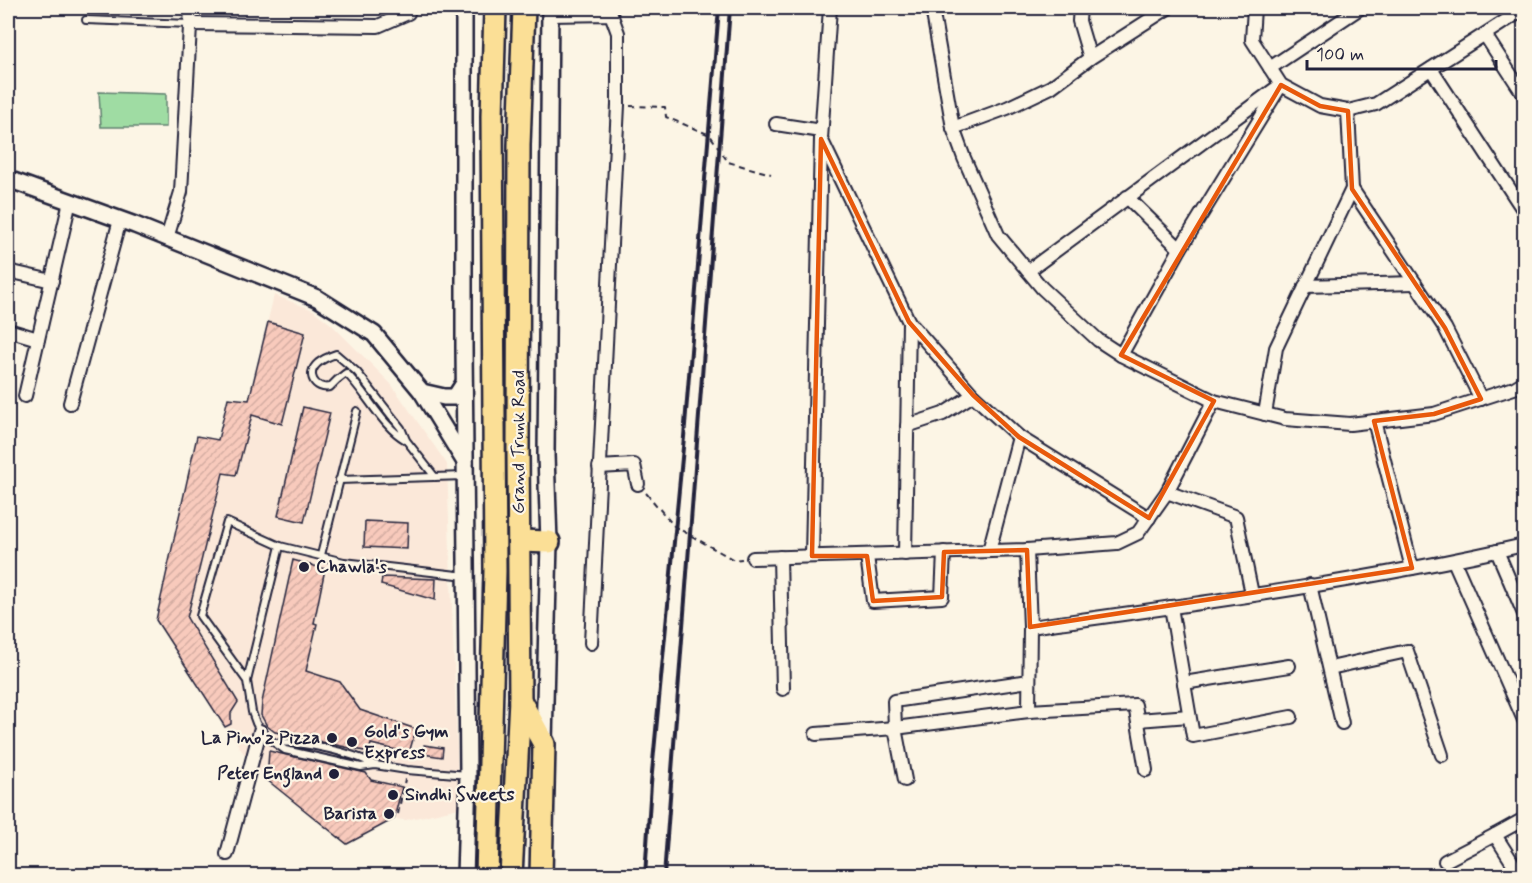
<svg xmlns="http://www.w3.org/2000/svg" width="1532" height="883" font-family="Mynerve,sans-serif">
<defs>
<pattern id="building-hatch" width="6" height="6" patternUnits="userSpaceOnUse" patternTransform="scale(1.5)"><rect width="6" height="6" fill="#f8cabc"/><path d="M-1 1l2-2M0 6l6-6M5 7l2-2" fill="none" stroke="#d4ada2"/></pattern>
</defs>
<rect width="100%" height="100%" fill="#fcf5e5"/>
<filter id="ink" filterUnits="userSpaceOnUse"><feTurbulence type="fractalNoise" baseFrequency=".0167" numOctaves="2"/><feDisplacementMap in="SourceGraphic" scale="12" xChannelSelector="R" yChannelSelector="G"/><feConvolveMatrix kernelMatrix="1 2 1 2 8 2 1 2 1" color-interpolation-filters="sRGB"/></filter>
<g filter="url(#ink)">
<path fill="#fbe8d9" d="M274,295L313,310L332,325L391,384L447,464L459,808L406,820L394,819L347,844L267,780L248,760L156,620L197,436L218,439L228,398L249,400Z"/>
<path fill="#9fdca3" stroke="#607f6f" stroke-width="1.5" d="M99,92L166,94V127H101Z"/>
<g fill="url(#building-hatch)" stroke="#22223b" stroke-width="1.5">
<path d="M268,322L305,333L282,424L252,415L236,475L223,473L187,618L238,702L231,713V724L225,727L156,620L197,436L218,440L228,398L249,400Z"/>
<path d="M303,407L330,413L304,522L278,516Z"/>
<path d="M365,521L408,523L407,549L364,547Z"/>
<path d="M293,560L325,569L314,623L317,624L306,671L340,682L360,710L416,729L409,753L371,744L369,752L275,732L267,726L261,715L262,702Z"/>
<path d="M382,577L436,579L435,600L381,585Z"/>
<path d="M424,745L443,748L442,757L423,754Z"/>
<path d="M269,751L366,773L371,780L402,787L394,819L347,844L267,780Z"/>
</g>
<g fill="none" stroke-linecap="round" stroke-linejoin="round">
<defs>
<g id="service">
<path d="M86,20L190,24"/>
<path d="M406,440C382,427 367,393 346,373L337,380L330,387C315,390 305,374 318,363C323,359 330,356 336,354L357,372L401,428L406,440L435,477"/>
<path d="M339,480L465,476"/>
<path d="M280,546L344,562L466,576"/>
<path d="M321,555L357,411"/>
<path d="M247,681L280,546L227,522L200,616L247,681L252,712L256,723L262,734L275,743"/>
<path d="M375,765C354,753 300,740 275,743L285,750L361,767L375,765L407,770L468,775"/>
</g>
<g id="minor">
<path d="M932,8L953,128L964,158L998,235L1042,288L1098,340L1121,355L1214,401L1285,419L1350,424L1434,414L1514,388L1524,382"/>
<path d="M1080,8L1079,21L1090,58"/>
<path d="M1254,8L1252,40L1281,85L1320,106L1348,111L1376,104L1524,9"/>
<path d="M550,15L611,14L618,33V105L591,643"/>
<path d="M190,24L378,26L408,13V8"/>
<path d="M1485,35L1524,95"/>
<path d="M1270,68L1360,8"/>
<path d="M1431,69L1524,211"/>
<path d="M1348,111L1352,189L1445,328L1481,399"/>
<path d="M776,124L821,131"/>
<path d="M953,128L1007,108L1051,87L1090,58L1168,8"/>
<path d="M823,143L909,322L973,395L1019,437L1149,518"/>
<path d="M1127,197L1180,249"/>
<path d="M167,238L181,192L191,8"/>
<path d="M8,271L52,281"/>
<path d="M1028,271L1275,89"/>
<path d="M1305,286L1415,283"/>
<path d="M8,330L38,339"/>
<path d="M1121,355L1180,249L1281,85"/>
<path d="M25,396L70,201"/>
<path d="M70,403L120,220"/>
<path d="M1265,414L1276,348L1352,189"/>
<path d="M1374,421L1412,568"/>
<path d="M907,426L943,414L973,395"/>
<path d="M599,467L634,465L638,484"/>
<path d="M1167,492L1236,517L1252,594"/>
<path d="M1027,550L1030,627L1029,711"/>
<path d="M989,551L1019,437"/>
<path d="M1497,551L1524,614"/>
<path d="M905,554L909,322"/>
<path d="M812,556L821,139L830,8"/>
<path d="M867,556L873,601L942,597L944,552"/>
<path d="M780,557L783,689"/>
<path d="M753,558L1027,550L1117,543L1138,533L1167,492L1214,401"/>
<path d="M1454,561L1524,720"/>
<path d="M1310,585L1342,723"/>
<path d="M1171,607L1193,736L1291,717"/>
<path d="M1030,627C1195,604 1362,582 1524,545"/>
<path d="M1330,668L1407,651L1442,755"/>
<path d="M1184,683L1289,666"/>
<path d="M1138,720L1189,716"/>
<path d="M816,734L895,728L1029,711L1135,705L1146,770"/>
<path d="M905,780L895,728L894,701L1029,681"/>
<path d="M227,854L260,731"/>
<path d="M1445,861L1495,835"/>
<path d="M1521,876L1495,835L1524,819"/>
</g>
<g id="tertiary">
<path d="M464,8V347L468,775L465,876"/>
<path d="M8,179L135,225L317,298L374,334L422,392L465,462"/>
<path d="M422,392L444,397H455L464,383"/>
<path d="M544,742L549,542L546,455L550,8"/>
</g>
<g id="trunk">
<path d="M519,541L549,542"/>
<path d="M520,700L544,744L541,876"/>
<path d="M487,876L495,571L492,116L495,8"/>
<path d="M511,876L520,699L518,452L519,145L524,8"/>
</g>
</defs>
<use href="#service" stroke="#22223b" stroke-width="10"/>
<use href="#minor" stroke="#22223b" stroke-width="16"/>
<use href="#tertiary" stroke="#22223b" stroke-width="20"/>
<use href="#trunk" stroke="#22223b" stroke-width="26"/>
<g stroke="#22223b" stroke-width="2" stroke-dasharray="6 4.5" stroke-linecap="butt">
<path d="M630,106L665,107L666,117L710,135L728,162L771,174"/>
<path d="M646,493L674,526L734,560L742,559"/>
<path d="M402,793L411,795"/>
<path d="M398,814L405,779"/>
</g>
<use href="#service" stroke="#fcf5e5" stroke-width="6"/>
<use href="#minor" stroke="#fcf5e5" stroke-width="12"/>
<use href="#tertiary" stroke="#fcf5e5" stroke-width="15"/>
<use href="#trunk" stroke="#fbdf96" stroke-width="21"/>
<g stroke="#22223b" stroke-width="4">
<path d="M645,876L651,783L684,437L719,8"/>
<path d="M664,876L730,8"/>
</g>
</g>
</g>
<path fill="none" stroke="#e8590c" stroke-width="4.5" stroke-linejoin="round" d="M1281,85L1320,106L1348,111L1352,189L1445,328L1481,399L1434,414L1374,421L1412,568L1030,627L1027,550L944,552L942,597L873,601L867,556H812L821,139L909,322L973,395L1019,437L1149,518L1214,401L1121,355Z"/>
<g fill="#22223b" stroke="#fcf5e5" stroke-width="2">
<circle cx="304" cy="567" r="6"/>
<circle cx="332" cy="738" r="6"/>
<circle cx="352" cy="742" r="6"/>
<circle cx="334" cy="774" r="6"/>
<circle cx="393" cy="795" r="6"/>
<circle cx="389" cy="814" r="6"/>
</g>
<g text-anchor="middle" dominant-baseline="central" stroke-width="4.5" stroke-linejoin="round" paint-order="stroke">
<g font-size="18" fill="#22223b" stroke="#fcf5e5">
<text transform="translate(519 442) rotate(-90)">Grand Trunk Road</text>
</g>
<g font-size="18" font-weight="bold" fill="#22223b" stroke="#fcf5e5" text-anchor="start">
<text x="316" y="567">Chawla's</text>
<text x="364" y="732">Gold's Gym<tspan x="364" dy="21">Express</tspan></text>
<text x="320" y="738" text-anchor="end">La Pino'z Pizza</text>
<text x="322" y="774" text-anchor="end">Peter England</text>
<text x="405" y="795">Sindhi Sweets</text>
<text x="377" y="814" text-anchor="end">Barista</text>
</g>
</g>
<rect width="1532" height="883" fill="none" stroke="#fcf5e5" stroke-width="30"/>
<rect x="15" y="15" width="1502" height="853" fill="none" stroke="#22223b" stroke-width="2" filter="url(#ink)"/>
<path d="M1307 60v9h189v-9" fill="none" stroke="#22223b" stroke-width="3"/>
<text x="1316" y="60" font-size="18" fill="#22223b" stroke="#fcf5e5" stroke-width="4.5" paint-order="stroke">100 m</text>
</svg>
